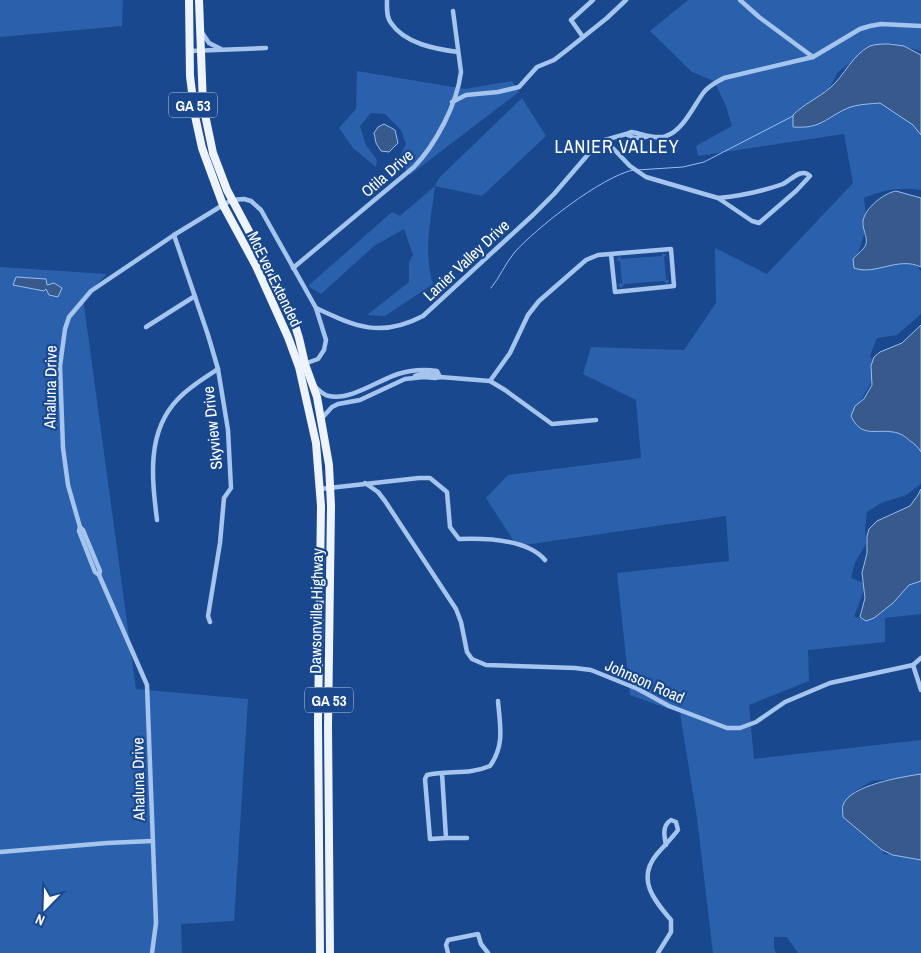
<svg xmlns="http://www.w3.org/2000/svg" width="921" height="953" font-family="'Archivo Narrow',sans-serif">
<rect width="100%" height="100%" fill="#19488e"/>
<g fill="#2b61ac">
<path d="M0,0H123L122,26L0,37Z"/>
<path d="M688,0H921V51L891,43L863,53L838,72L827,93L882,101L916,127L921,132V190C900,187 883,190 864,198L867,224L857,258L916,265L921,271V314L897,335L877,338L870,356L878,368L871,383L851,418L862,423L892,425L915,439L921,450V484L906,495L881,503L867,512L865,529L866,544L855,562L851,578L866,584L854,617L867,619L905,584L921,578V614L885,618V642L808,650L809,681L749,705L754,759L921,740V776L872,781L855,791L845,809L875,840L884,854L921,856V953H798L787,937H774V948L776,953H713L697,818L680,713L630,695L617,573L729,561L726,516L517,546L486,498L508,475L641,458L636,400L583,374L591,347L684,350L716,303L715,248L767,274L853,183L844,134L698,156L696,146L732,126L726,106L714,81L692,72L650,31Z"/>
<path d="M357,71L465,89L512,81L519,92L410,175L399,158L406,144L401,130L385,114L371,113L360,126L366,145L377,160L376,167L353,148L339,128L356,109Z"/>
<path d="M522,98L546,136L482,196L435,186C431,219 423,252 433,284L385,316L367,315L409,282V262L413,255L404,229L374,246L321,294L308,286L392,212L400,216L435,186L439,178Z"/>
<path d="M662,253L667,255L664,257L666,280H669L668,283L666,284L664,281L624,284L622,288L619,287L618,284L622,283L620,261L616,260L620,256L621,259L662,256Z"/>
<path d="M0,267L107,274L83,298L136,689L248,699L234,921L181,924L182,953H0Z"/>
</g>
<g fill="#37598c" stroke="#98bef1">
<path d="M889,44L904,46L921,55V135L913,125L880,103C870,104 858,104 848,108C825,118 822,129 793,127V115C804,104 818,98 830,88C845,75 852,55 870,46C875,44 883,44 889,44Z"/>
<path d="M384,124L395,130L398,143L389,152L381,151L376,143L374,133L378,127Z"/>
<path d="M896,191L921,198V267C898,256 875,276 854,268L853,259C857,254 864,250 866,244C868,237 862,229 863,221C865,208 884,193 896,191Z"/>
<path d="M16,277L46,279L47,285L54,283L62,288L58,297L49,295L46,289L44,291L13,285Z"/>
<path d="M921,325V452C918,447 915,444 910,441C905,436 900,433 893,432C874,429 861,438 851,416L855,406L864,399L872,385L871,366L874,357L880,352L902,343Z"/>
<path d="M921,489V581L909,585L893,603L874,618L866,621L860,617L865,598L862,573L867,553V536L869,529L877,521L910,506L918,495Z"/>
<path d="M921,774V860L893,855L882,850L843,817C843,813 842,808 843,805C850,785 902,777 921,774Z"/>
</g>
<g fill="none" stroke-linecap="round" stroke-linejoin="round">
<g stroke="#98bef1" stroke-width="1">
<path d="M637,170L683,167L704,162L793,116"/>
<path d="M491,288C500,277 505,264 514,253C536,228 601,177 633,170"/>
</g>
<g stroke="#a5c4ee" stroke-width="4.5">
<path d="M387,0C387,7 386,17 391,23C405,44 436,49 458,52"/>
<path d="M740,0L759,17L813,57"/>
<path d="M201,31L209,43L221,49"/>
<path d="M583,37L571,20L593,0"/>
<path d="M190,51L266,48"/>
<path d="M452,102L466,95L498,92L519,87L537,67L554,60L567,50L607,18L626,0"/>
<path d="M649,136C641,139 633,139 626,134L631,132C641,133 655,140 666,136C683,131 694,105 704,92C710,85 717,82 724,78L813,57L860,29L870,26L881,24L921,26"/>
<path d="M605,140L630,166L646,177L718,198L752,221L759,223L796,191L810,176C802,167 791,180 783,184C763,191 739,196 718,198"/>
<path d="M174,235L208,335L218,369L228,430L231,488L224,498L220,543L208,616L210,622"/>
<path d="M293,268L414,167C436,144 457,104 461,72L453,11"/>
<path d="M316,308C356,327 381,338 423,316L533,215L554,194L591,151L605,140L626,134"/>
<path d="M146,327L195,296"/>
<path d="M415,376L424,373L439,376"/>
<path d="M490,381L510,353L528,315L539,301L586,260L598,255L671,249L674,286L615,292L611,254"/>
<path d="M313,385C318,389 323,395 329,396C350,401 379,380 398,374C411,370 423,369 437,371L440,377"/>
<path d="M322,418L332,407L338,404L360,400L405,379L424,377L435,378L440,377L490,381L505,390L552,424L596,420"/>
<path d="M365,483L378,492L385,501L456,609L461,622L467,652L472,659L486,665L575,668L591,670L638,689L669,706L727,728H740L756,722L785,702L830,683L913,665L921,658"/>
<path d="M320,489L419,478H430L447,492L450,527L459,539C485,538 527,539 545,560"/>
<path d="M157,520C152,479 146,432 178,399C189,387 204,378 218,369"/>
<path d="M80,527L83,530L100,571L99,575"/>
<path d="M913,665L921,690"/>
<path d="M442,773L446,838L430,839L425,779L427,775C448,770 469,775 490,766C505,745 500,726 498,701"/>
<path d="M446,838H467"/>
<path d="M0,852L107,843L152,841"/>
<path d="M152,953L156,923L147,685L99,575L95,572L79,531L80,527L68,485L63,448L60,366L65,329L69,317L91,291L174,235L223,205L232,200L244,199L251,201L261,210L316,308L326,340L324,350L318,359L304,364"/>
<path d="M448,953L446,945L448,940L478,934L481,944L488,953"/>
<path d="M658,953L671,932V920C654,900 636,879 657,854C664,846 672,838 678,830L676,822L671,820C662,826 664,835 666,845"/>
</g>
<g stroke="#edf3ff" stroke-width="8">
<path d="M189,0L190,76L195,116L202,148L223,205L256,266L288,337L299,367L316,443L321,506L318,722L320,953"/>
<path d="M199,0L203,105L213,153L227,190L265,261L293,319L299,338L305,364L317,397L329,465L331,506L328,726L330,953"/>
</g>
</g>
<g text-anchor="middle" dominant-baseline="central" stroke-width="4.5" stroke-linejoin="round" paint-order="stroke">
<g fill="#19488e" stroke="#bac8dd" stroke-width="1">
<rect x="169" y="92.5" width="48" height="25" rx="4"/>
<rect x="305" y="687.5" width="48" height="25" rx="4"/>
</g>
<g font-size="15" font-weight="bold" fill="#fff">
<text x="193" y="105">GA 53</text>
<text x="329" y="700">GA 53</text>
</g>
<g font-size="16" fill="#fff" stroke="#19488e">
<text transform="translate(387 173) rotate(-41)">Otila Drive</text>
<text transform="translate(466 260) rotate(-43)">Lanier Valley Drive</text>
<text transform="translate(275 279) rotate(64)">McEver Extended</text>
<text transform="translate(50 387) rotate(-89)">Ahaluna Drive</text>
<text transform="translate(212 428) rotate(-96)">Skyview Drive</text>
<text transform="translate(316 611) rotate(-89)">Dawsonville Highway</text>
<text transform="translate(645 681) rotate(24)">Johnson Road</text>
<text transform="translate(138 779) rotate(-91)">Ahaluna Drive</text>
</g>
<g font-size="18" letter-spacing="1" fill="#fff" stroke="#19488e">
<text x="617" y="146">LANIER VALLEY</text>
</g>
</g>
<g transform="translate(45 908) rotate(203)" stroke="#19488e" stroke-width="4" paint-order="stroke">
<path d="M0-4L9 19L0 12L-9 19Z" fill="#ffffff"/>
<text y="-8" font-size="14" font-weight="bold" text-anchor="middle" fill="#ffffff">N</text>
</g>
</svg>
